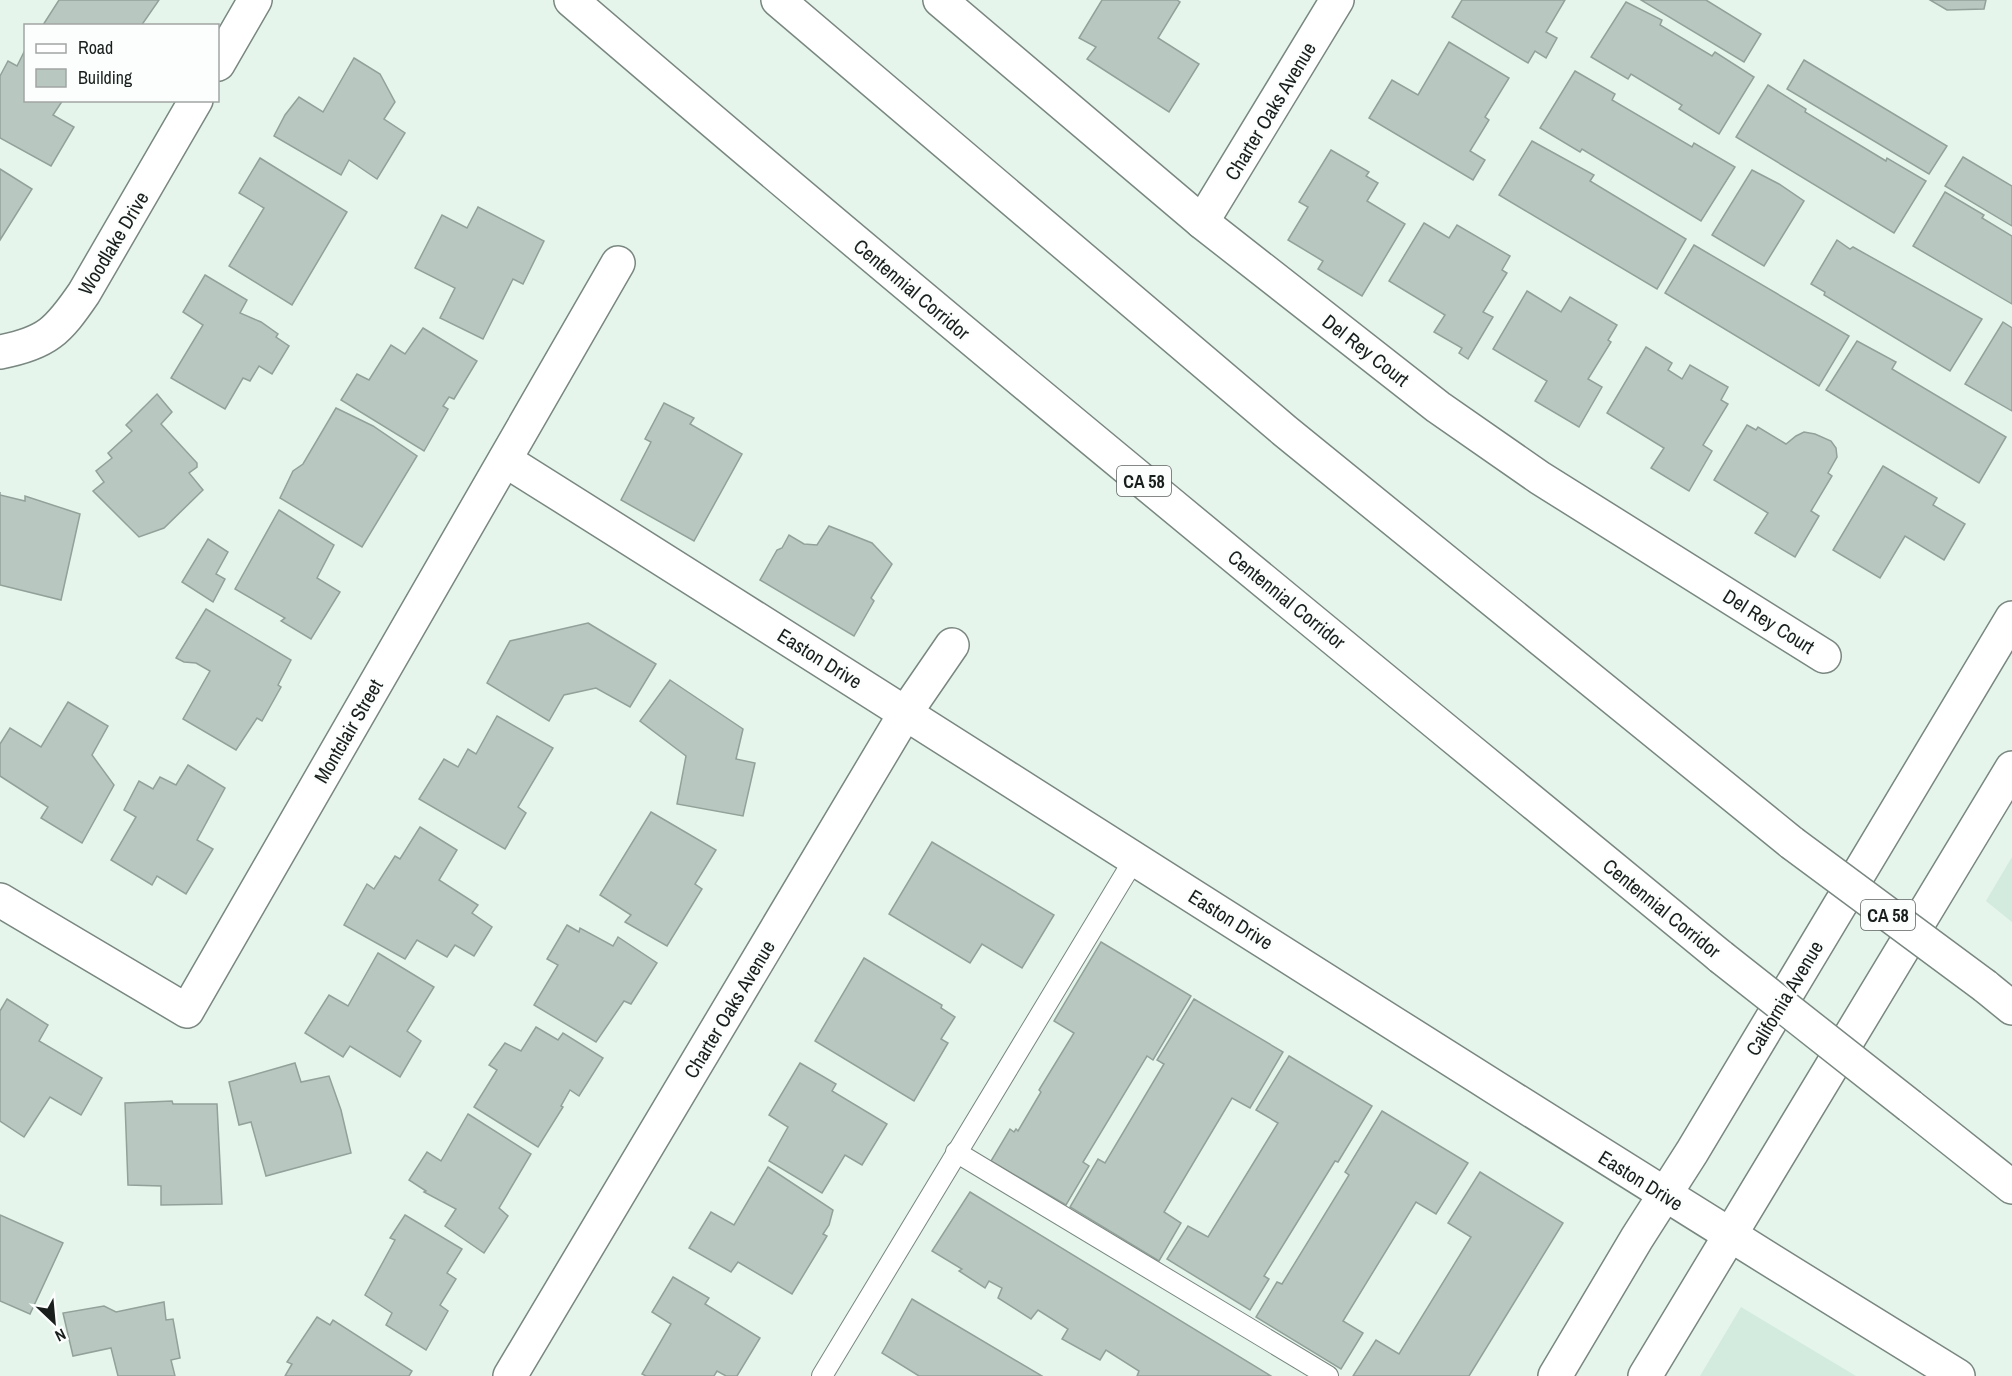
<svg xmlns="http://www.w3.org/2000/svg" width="2012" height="1376" font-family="'Archivo Narrow',sans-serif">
<rect width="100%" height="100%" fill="#e5f5ec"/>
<g fill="#d2ebde">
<path d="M2012,857V922L1986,901Z"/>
<path d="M1741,1307L1856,1376H1700Z"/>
</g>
<g fill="#b8c8c0" stroke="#92a199" stroke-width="1.5">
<path d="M59,0H159L141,26H45L43,25Z"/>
<path d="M1102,0H1177L1180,2L1158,38L1199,64L1169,112L1087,59L1096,47L1079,38Z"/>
<path d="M1462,0H1565L1546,32L1557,38L1546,58L1535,51L1528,63L1452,17Z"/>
<path d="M1641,0H1706L1761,34L1744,62Z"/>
<path d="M1930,0H1986L1984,9L1947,10Z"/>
<path d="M1626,2L1662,20L1660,25L1712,56L1715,52L1754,77L1719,134L1679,109L1682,105L1631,74L1628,79L1591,57Z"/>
<path d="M1449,42L1509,78L1485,117L1489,120L1470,151L1485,160L1473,180L1369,118L1392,80L1418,95Z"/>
<path d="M26,48V100H63L53,115L74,127L51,166L0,138V76L8,61L17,66Z"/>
<path d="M354,58L380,74L395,102L384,119L405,133L377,179L349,160L341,175L274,136L285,115L299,97L323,112Z"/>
<path d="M1804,60L1947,146L1929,174L1787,89Z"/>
<path d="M1575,71L1615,94L1612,100L1692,147L1694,143L1735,167L1701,221L1582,149L1580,152L1540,128Z"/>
<path d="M1768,85L1806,109L1805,112L1886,161L1887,158L1926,181L1894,233L1736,137Z"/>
<path d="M1532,141L1594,175L1590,181L1686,239L1657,289L1499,195Z"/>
<path d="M1331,150L1369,172L1366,176L1378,183L1367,201L1405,224L1362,296L1318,269L1323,261L1288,240L1308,207L1299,202Z"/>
<path d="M1963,157L2012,186V226L1945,186Z"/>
<path d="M260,158L347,212L292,305L229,266L264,208L239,193Z"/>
<path d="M0,169L32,189L0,240Z"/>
<path d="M1752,170L1779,184L1804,201L1764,266L1712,235Z"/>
<path d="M1945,192L1984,215L1982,218L2012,236V304L1913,246Z"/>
<path d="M478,207L544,241L523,284L513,279L483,339L440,318L455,288L415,268L442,215L467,228Z"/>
<path d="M1424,223L1449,238L1457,225L1510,256L1502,270L1507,273L1483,312L1493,317L1468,359L1459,353L1462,348L1434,332L1445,315L1389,281Z"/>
<path d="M1837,240L1850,249L1853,247L1982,319L1950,371L1824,295L1825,292L1811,284Z"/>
<path d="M1694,245L1849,336L1819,386L1665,293Z"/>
<path d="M205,275L247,300L240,313L261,322L278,334L276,337L289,346L272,374L259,366L250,381L243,378L225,409L171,378L203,325L183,312Z"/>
<path d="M1527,291L1561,312L1570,297L1617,325L1608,340L1611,342L1588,379L1602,387L1579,427L1535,401L1547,381L1493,349Z"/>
<path d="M2003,322L2012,328V411L1965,384Z"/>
<path d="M423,328L477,361L454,399L449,397L443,406L448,409L424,451L341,400L357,374L369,380L391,345L405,354Z"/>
<path d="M1857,341L1896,362L1892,369L2006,437L1979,483L1826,390Z"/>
<path d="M1646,347L1672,363L1668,370L1682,379L1690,365L1728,387L1721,400L1728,404L1703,445L1712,451L1689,491L1651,468L1664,448L1607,413Z"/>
<path d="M157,394L172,412L161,424L197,463V467L189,473L203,490L164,528L139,537L93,491L104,482L96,471L112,458L108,453L132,431L126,425Z"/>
<path d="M664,403L694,418L690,424L742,454L694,541L621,500L651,442L645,439Z"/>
<path d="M336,408L373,426L417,456L362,547L280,498L293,471L303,464Z"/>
<path d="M1747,425L1756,430L1758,427L1786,444L1796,436L1804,432L1815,434L1831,441L1836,448L1837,457L1828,473L1832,476L1811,511L1819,516L1795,557L1755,533L1768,513L1714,480Z"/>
<path d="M1883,466L1937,498L1933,505L1965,524L1944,560L1905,536L1880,578L1833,550Z"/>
<path d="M0,492V495L25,501V496L80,514L61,600L0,585Z"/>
<path d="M279,510L334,545L317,578L340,592L311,639L281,621L285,618L235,589Z"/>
<path d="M829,526L872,543L892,564L871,598L874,601L854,636L760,580L777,550L782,548L789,535L804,544L817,545Z"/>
<path d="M208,539L228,552L216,574L225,579L213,602L182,582Z"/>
<path d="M206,609L291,660L278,685L281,687L262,721L257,718L236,750L183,719L210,671L196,663L184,662L176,658Z"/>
<path d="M588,623L656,664L630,707L596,688L564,695L549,721L487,683L510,641Z"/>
<path d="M670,680L743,729L736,759L755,763L743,816L677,804L686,756L640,721Z"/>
<path d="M68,702L108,726L92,755L114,785L82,843L41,818L48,807L0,776V744L10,728L41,747Z"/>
<path d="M497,716L553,748L518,807L526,813L505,849L419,799L444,759L458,767L468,749L476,754Z"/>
<path d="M188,765L225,788L197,840L213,849L186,894L157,876L152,885L111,860L136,817L124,810L139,781L153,789L160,777L176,785Z"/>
<path d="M651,812L716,850L695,884L702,889L667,946L625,922L631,915L600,895Z"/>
<path d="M420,827L457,850L439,880L478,905L472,913L492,927L474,956L455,945L447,957L417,940L405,959L344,925L367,884L374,889L395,856L400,859Z"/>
<path d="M932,842L1054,915L1022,968L982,944L970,963L889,914Z"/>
<path d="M567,925L579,932L580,928L613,946L618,937L657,963L631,1004L624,1001L596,1042L534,1005L558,965L547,959Z"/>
<path d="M1101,942L1191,996L1153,1060L1147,1056L1083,1162L1089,1166L1066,1205L991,1161L1010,1129L1014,1132L1016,1129L1018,1131L1041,1092L1039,1090L1074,1033L1054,1021Z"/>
<path d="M378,953L434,987L407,1031L421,1041L400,1077L350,1046L343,1057L305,1033L329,995L348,1006Z"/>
<path d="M864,958L942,1005L941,1008L955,1017L941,1039L948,1043L914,1101L815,1041Z"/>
<path d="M7,999L48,1025L39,1041L102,1078L81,1115L50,1097L24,1137L0,1121V1011Z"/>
<path d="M1194,999L1283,1052L1250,1108L1232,1098L1164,1212L1181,1223L1159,1261L1070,1207L1098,1159L1105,1163L1164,1064L1157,1060Z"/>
<path d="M536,1027L558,1040L563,1033L603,1058L579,1096L570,1090L561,1106L563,1107L538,1147L474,1107L497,1070L489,1065L505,1043L521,1051Z"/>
<path d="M1289,1056L1372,1106L1338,1162L1335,1161L1264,1276L1269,1279L1250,1310L1167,1259L1188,1226L1208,1237L1278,1123L1256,1110Z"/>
<path d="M295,1063L301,1082L329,1076L341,1110L351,1153L266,1176L251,1122L239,1125L229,1082Z"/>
<path d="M800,1063L836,1084L832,1091L887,1124L862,1165L845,1155L822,1193L769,1161L788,1127L769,1115Z"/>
<path d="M172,1101L173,1104H217L222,1204L161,1205V1186L128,1185L125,1103Z"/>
<path d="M1382,1111L1468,1163L1436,1214L1416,1202L1343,1321L1363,1333L1341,1369L1256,1317L1277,1282L1282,1284L1349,1175L1345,1172Z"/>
<path d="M468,1114L531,1154L499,1208L508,1216L484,1253L445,1226L456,1209L424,1192L426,1191L409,1180L427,1152L441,1161Z"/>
<path d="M768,1167L833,1210L829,1225L823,1234L827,1236L792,1294L738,1262L731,1272L689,1248L711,1212L734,1225Z"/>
<path d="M1480,1172L1563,1223L1469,1376H1353L1376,1340L1399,1354L1471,1237L1448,1223Z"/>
<path d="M970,1192L1271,1376H1137L1139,1371L1106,1350L1100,1360L1062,1339L1068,1329L1038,1310L1031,1319L998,1298L1002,1288L989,1281L985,1288L959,1271L962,1269L932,1251Z"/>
<path d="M0,1215L63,1243L30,1314L0,1301Z"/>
<path d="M405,1215L462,1249L447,1273L456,1279L440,1305L448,1311L426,1350L386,1325L392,1313L365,1295L395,1240L390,1238Z"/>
<path d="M673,1277L709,1298L705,1304L760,1338L737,1376H726L717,1371L714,1376H646L642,1374L671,1324L652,1312Z"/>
<path d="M912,1299L1042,1376H919L882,1353Z"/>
<path d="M164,1302L166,1320L173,1319L180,1358L171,1360L175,1376H118L111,1348L73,1356L63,1313L104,1306L116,1312Z"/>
<path d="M317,1317L330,1325L333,1320L412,1371L409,1376H285L292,1364L287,1362Z"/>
</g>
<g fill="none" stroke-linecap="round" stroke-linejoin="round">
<defs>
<g id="lane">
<path d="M956,1152L1328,1376"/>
<path d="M822,1376L1135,858"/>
</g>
<g id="street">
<path d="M940,0L1202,222L1438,407L1540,478L1824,656"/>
<path d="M218,64L255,0"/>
<path d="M1202,222L1337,0"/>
<path d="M0,352C47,343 58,331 84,293L196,100"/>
<path d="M505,460C990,765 1470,1076 1958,1376"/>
<path d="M0,900L187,1011L618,263"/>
<path d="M510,1376L906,712L952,645"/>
</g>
<g id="primary">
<path d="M1555,1376L1637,1238L1692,1152L2012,618"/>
<path d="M1645,1376L2012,768"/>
</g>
<g id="highway">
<path d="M571,0C949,325 1336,640 1721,957"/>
<path d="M778,0L1285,431L1792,843"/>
<path d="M1985,986L2012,1008"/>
<path d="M1910,1106L2012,1187"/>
</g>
</defs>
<use href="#lane" stroke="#798780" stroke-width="22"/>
<use href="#street" stroke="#798780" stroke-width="36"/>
<use href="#primary" stroke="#798780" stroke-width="36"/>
<use href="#highway" stroke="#798780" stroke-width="36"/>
<use href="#lane" stroke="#fff" stroke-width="20"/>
<use href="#street" stroke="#fff" stroke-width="33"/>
<use href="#primary" stroke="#fff" stroke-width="33"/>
<use href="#highway" stroke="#fff" stroke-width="33"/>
<defs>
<g id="highway-bridge">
<path d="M1792,843L1985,986"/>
<path d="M1721,957L1910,1106"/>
</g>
</defs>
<use href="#highway-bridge" stroke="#798780" stroke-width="36" stroke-linecap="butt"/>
<use href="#highway-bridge" stroke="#fff" stroke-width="33"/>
</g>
<g text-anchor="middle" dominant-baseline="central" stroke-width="4.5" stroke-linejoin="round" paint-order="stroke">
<g fill="#fbfefd" stroke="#5d6260" stroke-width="1.5">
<rect x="1117" y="466" width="54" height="30" rx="4.5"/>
<rect x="1861" y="900" width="54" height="30" rx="4.5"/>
</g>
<g font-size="18" font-weight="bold" fill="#191f1c">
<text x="1144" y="481">CA 58</text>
<text x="1888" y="915">CA 58</text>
</g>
<g font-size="20" fill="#191f1c" stroke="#fbfefd">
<text transform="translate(1270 111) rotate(-59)">Charter Oaks Avenue</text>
<text transform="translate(113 243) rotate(-59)">Woodlake Drive</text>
<text transform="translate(912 289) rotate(40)">Centennial Corridor</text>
<text transform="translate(1366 350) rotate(38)">Del Rey Court</text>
<text transform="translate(1287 599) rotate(39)">Centennial Corridor</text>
<text transform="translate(1769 621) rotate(32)">Del Rey Court</text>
<text transform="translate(820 658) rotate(32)">Easton Drive</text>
<text transform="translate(348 731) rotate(-60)">Montclair Street</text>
<text transform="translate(1662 908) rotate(39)">Centennial Corridor</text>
<text transform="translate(1231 919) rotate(32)">Easton Drive</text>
<text transform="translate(1784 998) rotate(-59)">California Avenue</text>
<text transform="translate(729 1009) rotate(-59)">Charter Oaks Avenue</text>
<text transform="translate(1641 1180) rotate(32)">Easton Drive</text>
</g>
</g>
<rect x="24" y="24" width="195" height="78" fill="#fbfefd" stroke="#a1a5a3" stroke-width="1.5"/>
<rect x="36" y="44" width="30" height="9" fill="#ffffff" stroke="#a1a5a3" stroke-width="1.5"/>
<text x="78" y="54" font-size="18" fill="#191f1c">Road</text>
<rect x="36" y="69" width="30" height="18" fill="#b8c8c0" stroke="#a1a5a3" stroke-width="1.5"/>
<text x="78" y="84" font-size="18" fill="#191f1c">Building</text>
<g transform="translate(54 1322) rotate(154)" stroke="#fbfefd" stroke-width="4.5" paint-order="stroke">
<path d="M0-4.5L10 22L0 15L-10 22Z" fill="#191f1c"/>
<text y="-9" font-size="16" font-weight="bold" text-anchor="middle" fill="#191f1c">N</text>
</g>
</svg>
